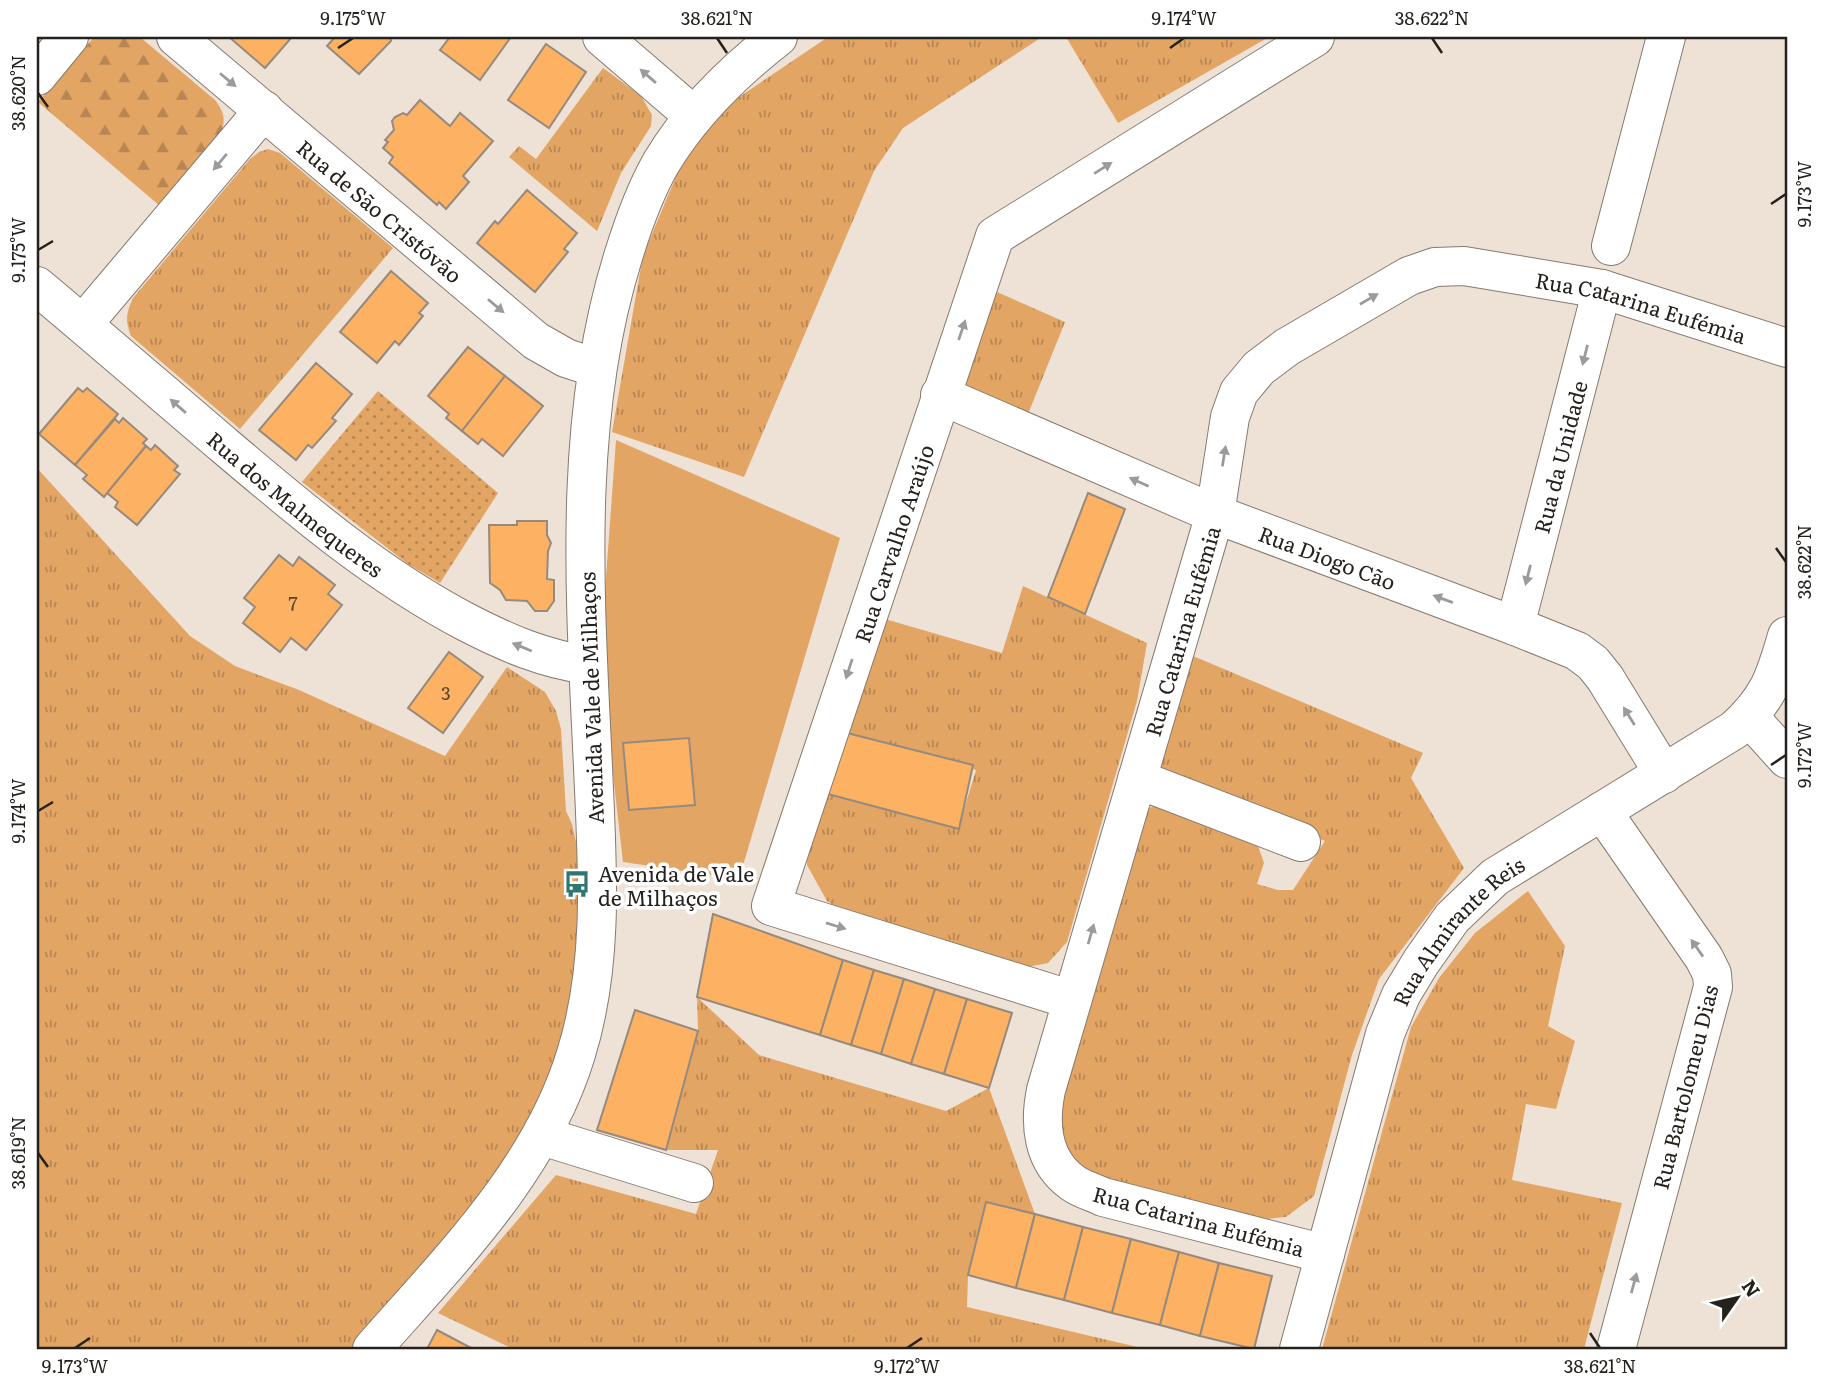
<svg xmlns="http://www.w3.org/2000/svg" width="1824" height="1386" font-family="Literata,serif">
<defs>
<pattern id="grass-tufts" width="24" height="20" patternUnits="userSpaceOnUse" patternTransform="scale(1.75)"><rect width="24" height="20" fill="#e3a564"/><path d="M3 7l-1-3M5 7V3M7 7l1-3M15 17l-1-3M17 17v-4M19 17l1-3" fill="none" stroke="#b88652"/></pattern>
<pattern id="forest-firs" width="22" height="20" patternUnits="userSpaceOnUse" patternTransform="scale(1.75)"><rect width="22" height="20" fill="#e3a564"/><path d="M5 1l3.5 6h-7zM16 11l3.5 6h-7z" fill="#b88652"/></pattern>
<pattern id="garden-dots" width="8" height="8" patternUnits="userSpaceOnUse" patternTransform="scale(1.75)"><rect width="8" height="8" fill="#e3a564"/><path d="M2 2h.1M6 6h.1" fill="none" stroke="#b88652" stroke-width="1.8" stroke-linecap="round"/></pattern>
</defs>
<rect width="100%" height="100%" fill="#eee1d5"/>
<g fill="url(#grass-tufts)">
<path d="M828,37H1042L903,128L874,171L744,477L612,432L643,255L689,146L717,112Z"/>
<path d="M1066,37H1269L1118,123Z"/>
<path d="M603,68L641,96L652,115L651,126L621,173L597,231L509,157L519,146L536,159Z"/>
<path d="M268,149L280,153L393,248L240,429L131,336C125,321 126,313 133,298L250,159L259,152Z"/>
<path d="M997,292L1065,322L1026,419L960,395L957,377Z"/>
<path d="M37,468L190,636L235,666L299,690L445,756L507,667L545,692L556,711L561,729L566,811L572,824L578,851L580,942L565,1036L531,1117L489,1182L429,1259L350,1349H37Z"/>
<path d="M1023,586L1147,643L1137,701L1067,942L1048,963L1027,967L856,919L827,901L807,865L808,842L828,794L958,829L976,770L847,733L878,617L1002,653Z"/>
<path d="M1193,656L1423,753L1411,778L1464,868L1379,979L1352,1055L1314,1196L1286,1217L1266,1219L1093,1176C1064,1155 1058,1141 1058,1105L1144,811L1157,804L1257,843L1264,863L1257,884L1278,890H1293L1325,841L1168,778L1159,765Z"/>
<path d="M1528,891L1565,946L1548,1026L1575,1041L1556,1109L1526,1104L1512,1180L1622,1203L1584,1349H1322L1411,1027L1439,978L1475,933Z"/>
<path d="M697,997L759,1055L946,1111L989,1088L1035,1214L986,1202L968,1275L967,1307L1146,1349H513L438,1313L556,1175L696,1214L718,1150H666L698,1031Z"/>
</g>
<path fill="url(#forest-firs)" d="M94,37H140L215,100C224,112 226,119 221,133L160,206L38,102Z"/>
<path fill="#e3a564" d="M616,440L840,538L739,879L623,862L600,660Z"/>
<path fill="url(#garden-dots)" d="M378,391L498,493L440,583L408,564L302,482Z"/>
<g fill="#fcb262" stroke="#968a7f" stroke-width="2">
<path d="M229,37H292L265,68Z"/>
<path d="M335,37H390L391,41L359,74L327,46Z"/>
<path d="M450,37H511L480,80L440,50Z"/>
<path d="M546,44L586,72L549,128L508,100Z"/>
<path d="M420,100L450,126L460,113L493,141L463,176L469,182L446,209L439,202L437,205L389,163L393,157L383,148L388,142L385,140L394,130L392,121L395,117L403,113L407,115Z"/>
<path d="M527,190L577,233L564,249L568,252L535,292L477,243L495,221L498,224Z"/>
<path d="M391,271L428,303L419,313L423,316L399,345L395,341L377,363L340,332Z"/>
<path d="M468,347L505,376L462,431L446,418L449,414L428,396Z"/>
<path d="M316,363L352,394L332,418L336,421L312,448L308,445L296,460L259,430Z"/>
<path d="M505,376L543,406L503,456L482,439L478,444L462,431Z"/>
<path d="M78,388L83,392L87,388L118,414L75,465L39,434Z"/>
<path d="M123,418L147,439L143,443L146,446L104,497L83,479L87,475L75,465L115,419L119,423Z"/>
<path d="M155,445L178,466L174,470L180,474L137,525L115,507L118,502L107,493L146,446L151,450Z"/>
<path d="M1088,493L1125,509L1085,614L1048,597Z"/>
<path d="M517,521H547V535L551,543L548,551L547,579L554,580V601L547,611H535L527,601L506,600L500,590L490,583L489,525H517Z"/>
<path d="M279,555L293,566L299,557L335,585L328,594L342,605L306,650L291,638L280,652L243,623L255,607L244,598Z"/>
<path d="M449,652L483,677L443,733L408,708Z"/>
<path d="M847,733L973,765L959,829L828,794Z"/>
<path d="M689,738L695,805L629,810L623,743Z"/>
<path d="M713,914L843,960L820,1035L697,997Z"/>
<path d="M843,960L874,970L851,1045L820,1035Z"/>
<path d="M874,970L904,979L881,1054L851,1045Z"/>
<path d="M904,979L935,989L911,1064L881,1054Z"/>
<path d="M935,989L967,999L944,1074L911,1064Z"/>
<path d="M967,999L1012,1013L989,1088L944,1074Z"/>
<path d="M635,1010L698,1031L666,1150L597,1130Z"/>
<path d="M986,1202L1035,1214L1016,1288L968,1275Z"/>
<path d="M1035,1214L1083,1227L1064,1300L1016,1288Z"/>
<path d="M1083,1227L1131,1239L1112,1313L1064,1300Z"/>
<path d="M1131,1239L1179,1252L1160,1325L1112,1313Z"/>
<path d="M1179,1252L1219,1263L1200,1336L1160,1325Z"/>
<path d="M1219,1263L1272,1276L1254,1349L1200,1336Z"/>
<path d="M437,1330L473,1349H427Z"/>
</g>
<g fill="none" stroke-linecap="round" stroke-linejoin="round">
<defs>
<g id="minor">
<path id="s1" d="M176,37L536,341L566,358L596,368"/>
<path d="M602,37L694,116"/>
<path d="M37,76L69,37"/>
<path d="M1611,246L1666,37"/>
<path id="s2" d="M37,286C98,337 158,389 219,441C298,508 376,575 468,623C507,643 544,659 588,665"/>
<path d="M83,324L264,110"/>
<path id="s3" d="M940,395L1215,514L1515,626L1577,651L1593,663L1605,678L1664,774"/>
<path id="s4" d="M1515,626L1602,289"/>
<path d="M1749,717L1787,759"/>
<path d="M1137,779L1301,842"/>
<path d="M1602,811L1704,958L1712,974L1713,987L1616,1349"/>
<path id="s5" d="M1072,1000L771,906L995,236L1315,37"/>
<path d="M542,1136L694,1183"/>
<path id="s6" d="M1325,1254L1103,1197C1093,1192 1081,1189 1073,1183C1042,1161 1039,1124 1046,1090L1215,514L1230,417L1239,392L1259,368L1287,347L1409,276L1435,267L1464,266L1602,289L1787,348"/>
<path d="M372,1349C450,1260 541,1170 576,1054C605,961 597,862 593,767C585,597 572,420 623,257C633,224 644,193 661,163C691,113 733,72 778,37"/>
<path id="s7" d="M1299,1349L1385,1034L1401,995L1421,962L1452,918L1495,877L1734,730C1768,700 1775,678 1787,636"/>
</g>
</defs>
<use href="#minor" stroke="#867a6f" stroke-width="40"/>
<use href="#minor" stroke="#fff" stroke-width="38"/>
</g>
<defs><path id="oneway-solid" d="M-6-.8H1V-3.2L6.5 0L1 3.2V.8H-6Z" transform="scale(1.75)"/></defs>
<g fill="#9d9b99">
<use href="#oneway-solid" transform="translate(648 76) rotate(-139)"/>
<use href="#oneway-solid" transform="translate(228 80) rotate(40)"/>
<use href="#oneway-solid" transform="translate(220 162) rotate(130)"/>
<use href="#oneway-solid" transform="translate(1103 168) rotate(-32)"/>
<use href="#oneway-solid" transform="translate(1369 299) rotate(-30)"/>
<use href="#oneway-solid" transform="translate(496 306) rotate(40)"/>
<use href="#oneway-solid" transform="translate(962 330) rotate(-71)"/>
<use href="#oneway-solid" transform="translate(1585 355) rotate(104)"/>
<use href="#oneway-solid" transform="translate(178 406) rotate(-139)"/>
<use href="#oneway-solid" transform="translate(1224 456) rotate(-81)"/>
<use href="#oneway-solid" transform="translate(1139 482) rotate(-156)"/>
<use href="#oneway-solid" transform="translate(1528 575) rotate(104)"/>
<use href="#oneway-solid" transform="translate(1443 599) rotate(-160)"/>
<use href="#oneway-solid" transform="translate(522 647) rotate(-158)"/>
<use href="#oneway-solid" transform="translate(849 669) rotate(108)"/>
<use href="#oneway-solid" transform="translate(1629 716) rotate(-122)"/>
<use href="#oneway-solid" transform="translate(836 926) rotate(17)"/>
<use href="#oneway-solid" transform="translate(1091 934) rotate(-74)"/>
<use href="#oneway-solid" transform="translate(1697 948) rotate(-125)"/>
<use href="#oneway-solid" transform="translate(1634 1283) rotate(-75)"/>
</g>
<path fill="none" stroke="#25211c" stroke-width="2.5" d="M717,38L727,53M1432,38L1442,53M338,48L353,38M1170,48L1184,38M38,93L48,107M1771,204L1786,194M38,250L53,241M1776,548L1786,562M1771,765L1786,755M38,811L53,802M38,1153L48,1167M1590,1333L1600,1348M75,1348L90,1338M907,1348L922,1338"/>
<defs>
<symbol id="bus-bare" viewBox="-9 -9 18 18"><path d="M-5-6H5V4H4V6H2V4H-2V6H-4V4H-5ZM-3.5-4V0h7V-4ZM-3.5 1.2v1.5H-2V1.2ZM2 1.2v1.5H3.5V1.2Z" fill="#2e766f" stroke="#fff" stroke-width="2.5" paint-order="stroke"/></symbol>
</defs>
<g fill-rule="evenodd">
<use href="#bus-bare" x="558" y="865" width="38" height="38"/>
</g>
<g text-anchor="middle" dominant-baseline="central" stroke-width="7" stroke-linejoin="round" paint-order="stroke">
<g font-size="18" fill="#5b452e">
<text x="293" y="602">7</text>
<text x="446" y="692">3</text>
</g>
<g font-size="21" fill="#25211c" stroke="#fff">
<text stroke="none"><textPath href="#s1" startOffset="268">Rua de São Cristóvão</textPath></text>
<text stroke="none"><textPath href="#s6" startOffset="1536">Rua Catarina Eufémia</textPath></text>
<text stroke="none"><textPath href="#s4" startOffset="175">Rua da Unidade</textPath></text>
<text stroke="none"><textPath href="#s2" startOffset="338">Rua dos Malmequeres</textPath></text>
<text stroke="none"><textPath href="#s5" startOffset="698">Rua Carvalho Araújo</textPath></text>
<text stroke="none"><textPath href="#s3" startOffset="420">Rua Diogo Cão</textPath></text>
<text stroke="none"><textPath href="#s6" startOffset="844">Rua Catarina Eufémia</textPath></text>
<text transform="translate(590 698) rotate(-92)">Avenida Vale de Milhaços</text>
<text stroke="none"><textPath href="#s7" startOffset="455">Rua Almirante Reis</textPath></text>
<text transform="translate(1684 1087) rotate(-76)">Rua Bartolomeu Dias</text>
<text transform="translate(1199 1220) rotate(15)">Rua Catarina Eufémia</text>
</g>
<g font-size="21" fill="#25211c" stroke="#fff" text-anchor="start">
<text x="598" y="872">Avenida de Vale<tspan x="598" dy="24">de Milhaços</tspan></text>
</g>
</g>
<rect width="1824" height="1386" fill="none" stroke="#ffffff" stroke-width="77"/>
<g transform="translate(1737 1298) rotate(56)" stroke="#ffffff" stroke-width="5" paint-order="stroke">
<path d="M0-5L12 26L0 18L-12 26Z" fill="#25211c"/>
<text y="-10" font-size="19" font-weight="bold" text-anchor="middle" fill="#25211c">N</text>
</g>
<rect x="38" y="38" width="1748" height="1310" fill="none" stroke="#25211c" stroke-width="2.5"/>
<g font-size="18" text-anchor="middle" fill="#25211c">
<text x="353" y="25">9.175°W</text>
<text x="717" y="25">38.621°N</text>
<text x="1184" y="25">9.174°W</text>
<text x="1432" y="25">38.622°N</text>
<text transform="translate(19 93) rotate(-90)" y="6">38.620°N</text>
<text transform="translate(1805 194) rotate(-90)" y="6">9.173°W</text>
<text transform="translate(19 250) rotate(-90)" y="6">9.175°W</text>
<text transform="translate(1805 562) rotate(-90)" y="6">38.622°N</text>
<text transform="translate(1805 755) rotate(-90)" y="6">9.172°W</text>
<text transform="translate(19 811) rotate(-90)" y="6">9.174°W</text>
<text transform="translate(19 1153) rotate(-90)" y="6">38.619°N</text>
<text x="75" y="1373">9.173°W</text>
<text x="907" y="1373">9.172°W</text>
<text x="1600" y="1373">38.621°N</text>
</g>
</svg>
